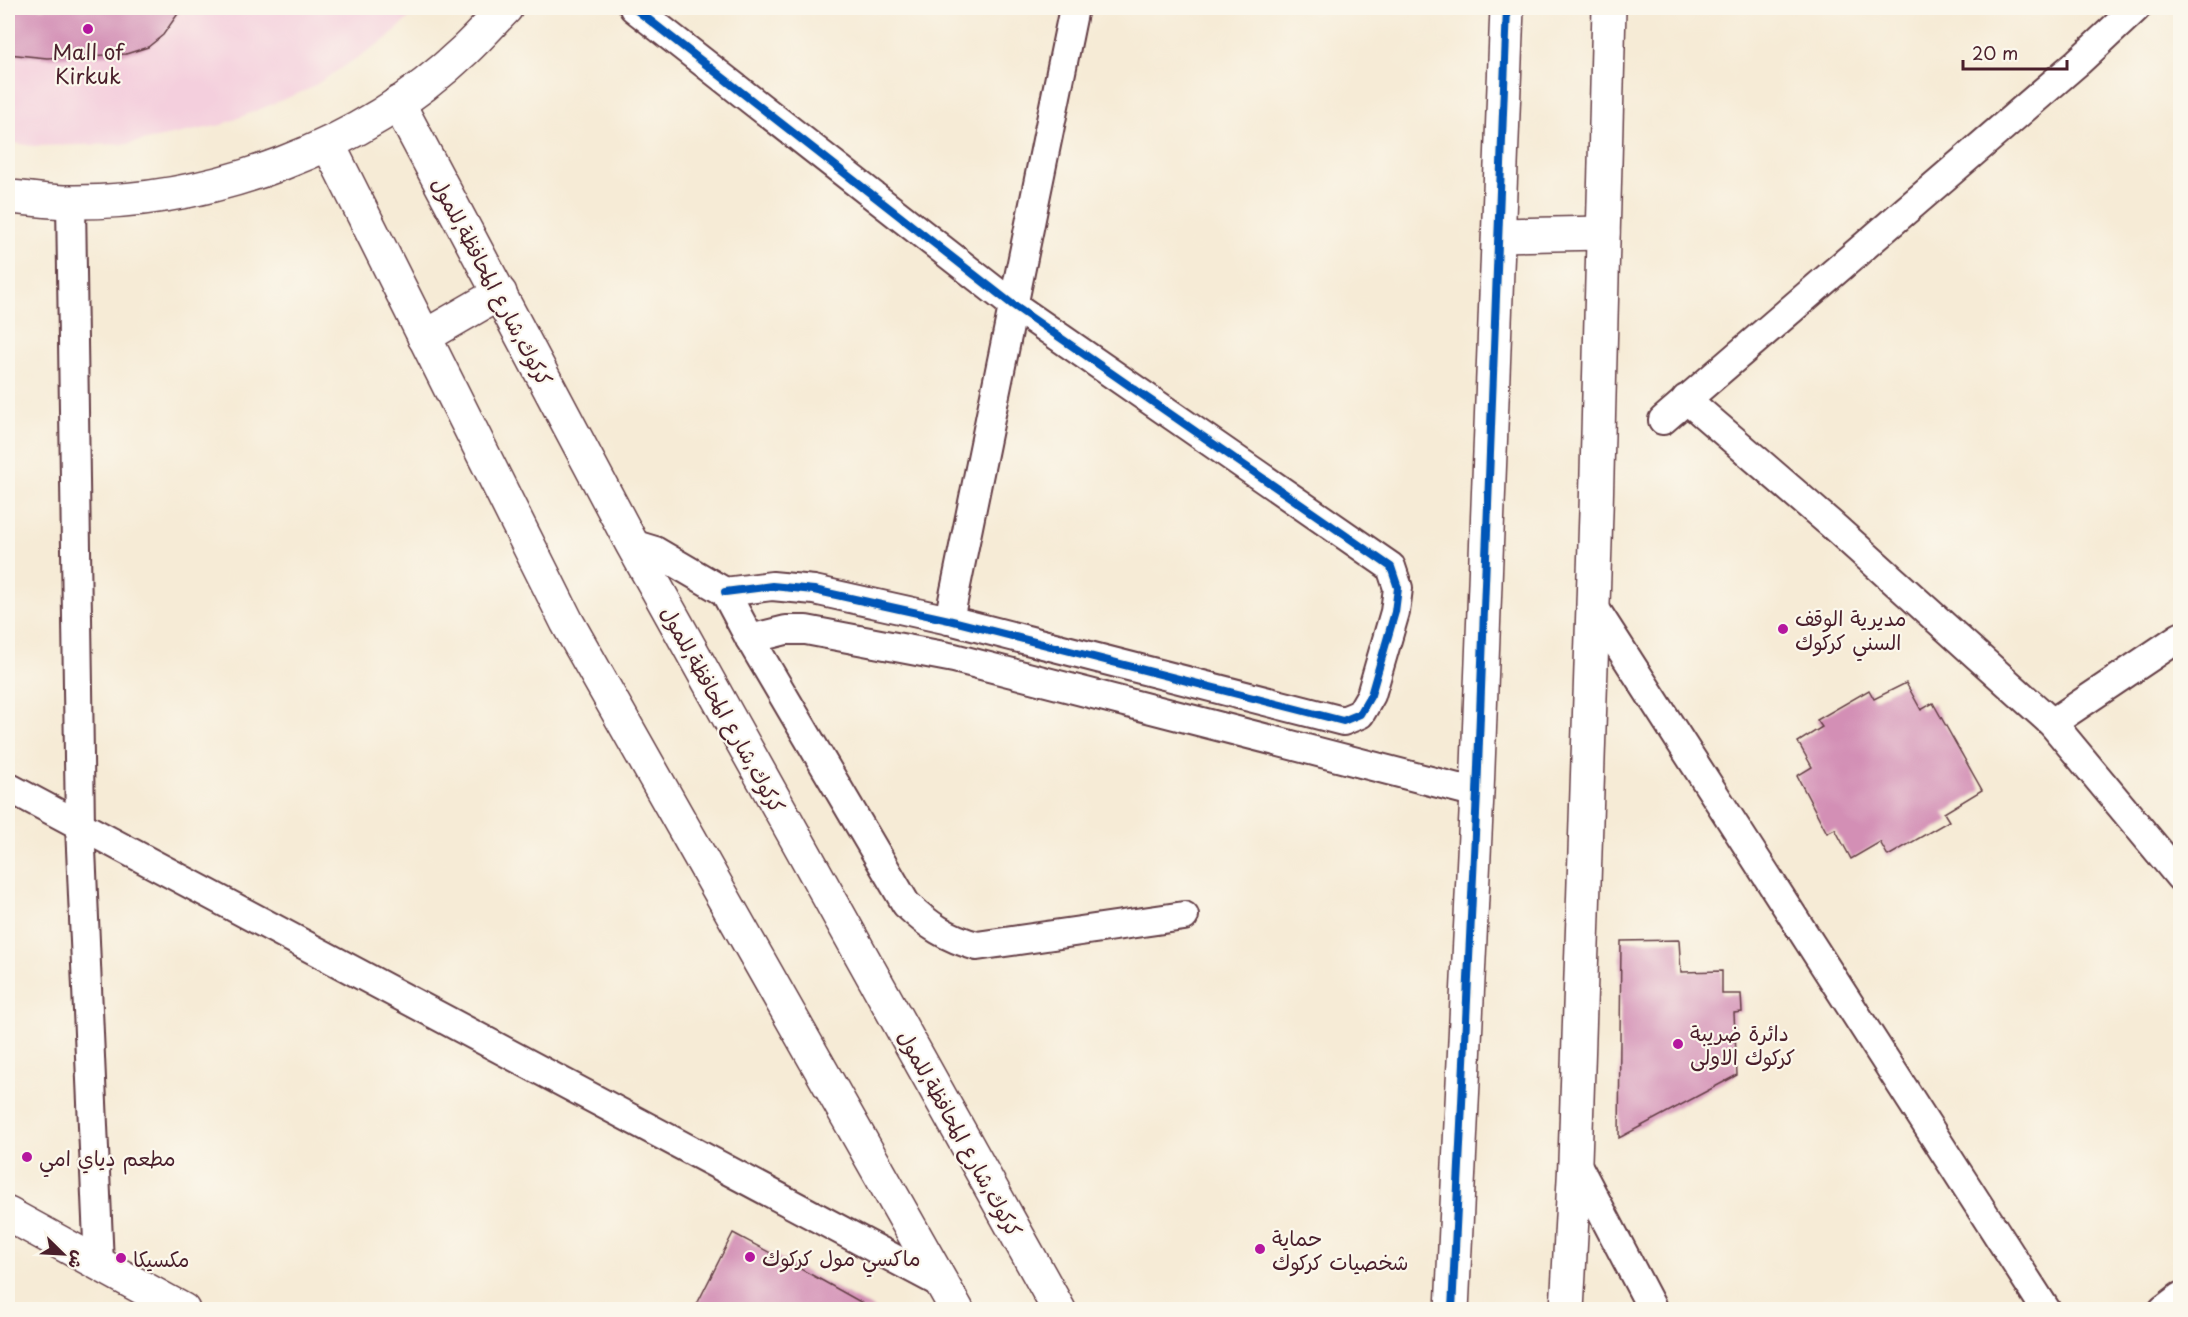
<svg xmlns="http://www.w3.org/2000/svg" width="2188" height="1317" font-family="'Playpen Sans','Playpen Sans Arabic',sans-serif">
<rect width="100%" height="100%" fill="#fbf7ec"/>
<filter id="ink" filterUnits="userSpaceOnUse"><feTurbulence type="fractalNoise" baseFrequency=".0167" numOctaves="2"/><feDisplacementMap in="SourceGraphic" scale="12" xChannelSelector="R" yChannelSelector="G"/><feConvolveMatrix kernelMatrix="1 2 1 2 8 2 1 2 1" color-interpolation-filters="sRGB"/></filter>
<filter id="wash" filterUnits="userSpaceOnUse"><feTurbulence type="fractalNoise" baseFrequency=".008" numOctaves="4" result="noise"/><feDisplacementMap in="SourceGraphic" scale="24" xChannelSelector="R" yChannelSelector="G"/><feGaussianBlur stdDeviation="1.35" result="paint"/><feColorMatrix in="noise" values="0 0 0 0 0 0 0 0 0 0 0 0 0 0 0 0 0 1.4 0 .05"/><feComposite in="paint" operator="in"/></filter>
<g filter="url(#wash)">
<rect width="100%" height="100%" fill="#f6ebd6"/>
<path fill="#f4cfdd" d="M8,8H419L389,37L309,89L221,125L127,144L32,146L8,142Z"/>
<g id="blocks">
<g fill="#d38fb5">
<path d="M8,8H182L163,35L148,47L126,54L47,58L8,54Z"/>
<path d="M1906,683L1921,710L1933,703L1982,790L1944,813L1949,821L1888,856L1880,842L1851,859L1835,829L1827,833L1797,776L1812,767L1798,742L1822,727L1817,720L1869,690L1874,699Z"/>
<path d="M1679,940L1681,972L1722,971V994H1741L1742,1012L1734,1013L1737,1075L1619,1138L1621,941Z"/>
<path d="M733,1233L823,1281L875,1310H694Z"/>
</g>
</g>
</g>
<g filter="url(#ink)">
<use href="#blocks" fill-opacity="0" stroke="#643e45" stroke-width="1.5"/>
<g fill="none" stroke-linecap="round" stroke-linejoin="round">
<defs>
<g id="minor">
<path d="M634,8L1013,305L1391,567L1398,588L1395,612L1371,695L1360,714L1343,721L949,620L814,590L772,586L725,592"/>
<path d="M71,202L80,826L99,1264"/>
<path d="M1686,399L1831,524L2052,723L2180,877"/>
<path d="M1663,420L2078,62L2136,8"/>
<path d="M632,544L655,551L725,592L750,639L906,904C928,925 947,938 977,946L1184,916"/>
<path d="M1592,604L2046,1310"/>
<path d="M949,620L1074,8"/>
<path d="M750,639L786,630H806L954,658L1477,793"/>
<path d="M2052,723L2180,637"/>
<path d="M8,787L942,1284"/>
<path d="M1575,1161L1653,1310"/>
<path d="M2163,1310L2180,1297"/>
</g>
<g id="tertiary">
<path d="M1500,235L1603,233"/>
<path d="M1452,1310L1477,793L1507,8"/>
<path d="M1567,1310L1575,1161L1596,512L1609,8"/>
</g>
<g id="secondary">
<path d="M398,103L632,544L1059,1310"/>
<path d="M328,144L567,622L957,1310"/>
<path d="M8,197C28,198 50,202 71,202C213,203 362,148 465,50C479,37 492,22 506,8"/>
<path d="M424,337L500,293"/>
</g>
<path id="primary" d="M8,1214L183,1310"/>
</defs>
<use href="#minor" stroke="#643e45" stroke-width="32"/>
<use href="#tertiary" stroke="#643e45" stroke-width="36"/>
<use href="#secondary" stroke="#643e45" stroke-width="36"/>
<use href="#primary" stroke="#643e45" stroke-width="36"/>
<use href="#minor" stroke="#fff" stroke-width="28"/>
<use href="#tertiary" stroke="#fff" stroke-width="33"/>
<use href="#secondary" stroke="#fff" stroke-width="33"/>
<use href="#primary" stroke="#fff" stroke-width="33"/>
<defs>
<g id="cycleway">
<path d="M634,8L1013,305L1391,567L1398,588L1395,612L1371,695L1360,714L1343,721L949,620L814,590L772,586L725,592"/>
<path d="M1452,1310L1477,793L1507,8"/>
</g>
</defs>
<use href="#cycleway" stroke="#fbf7ec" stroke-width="11"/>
<use href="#cycleway" stroke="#0057b8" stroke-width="8"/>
</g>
</g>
<g fill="#b5179e" stroke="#fbf7ec" stroke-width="2">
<circle cx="88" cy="29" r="6"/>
<circle cx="1783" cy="629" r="6"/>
<circle cx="1678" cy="1044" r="6"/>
<circle cx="27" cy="1157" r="6"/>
<circle cx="1260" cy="1249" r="6"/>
<circle cx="750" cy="1257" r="6"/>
<circle cx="121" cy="1258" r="6"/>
</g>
<g text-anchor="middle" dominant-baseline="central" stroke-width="4.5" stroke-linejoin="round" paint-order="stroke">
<g font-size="21" fill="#4a1f2b" stroke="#fbf7ec" text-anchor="start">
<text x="88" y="51" text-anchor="middle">Mall of<tspan x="88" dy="24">Kirkuk</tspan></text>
<text x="1795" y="617">مديرية الوقف<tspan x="1795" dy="24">السني كركوك</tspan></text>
<text x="1690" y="1032">دائرة ضريبة<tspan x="1690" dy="24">كركوك الاولى</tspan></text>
<text x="39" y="1157">مطعم دياي امي</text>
<text x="1272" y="1237">حماية<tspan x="1272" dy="24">شخصيات كركوك</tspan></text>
<text x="762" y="1257">ماكسي مول كركوك</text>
<text x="133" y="1258">مكسيكا</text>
</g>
<g font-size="21" fill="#4a1f2b" stroke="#fbf7ec">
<text transform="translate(493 281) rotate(62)">كركوك,شارع المحافظة,للمول</text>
<text transform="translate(724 709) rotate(61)">كركوك,شارع المحافظة,للمول</text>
<text transform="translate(961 1133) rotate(61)">كركوك,شارع المحافظة,للمول</text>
</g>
</g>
<rect width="2188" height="1317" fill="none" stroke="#fbf7ec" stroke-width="30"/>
<g transform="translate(63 1254) rotate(114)" stroke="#fbf7ec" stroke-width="4.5" paint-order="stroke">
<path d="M0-4.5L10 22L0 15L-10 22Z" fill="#4a1f2b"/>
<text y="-9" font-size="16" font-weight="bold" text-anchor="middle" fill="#4a1f2b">ش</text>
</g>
<path d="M1963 60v9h104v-9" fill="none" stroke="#4a1f2b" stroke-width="3"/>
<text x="1972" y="60" font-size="18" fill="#4a1f2b" stroke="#fbf7ec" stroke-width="4.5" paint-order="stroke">20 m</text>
</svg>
